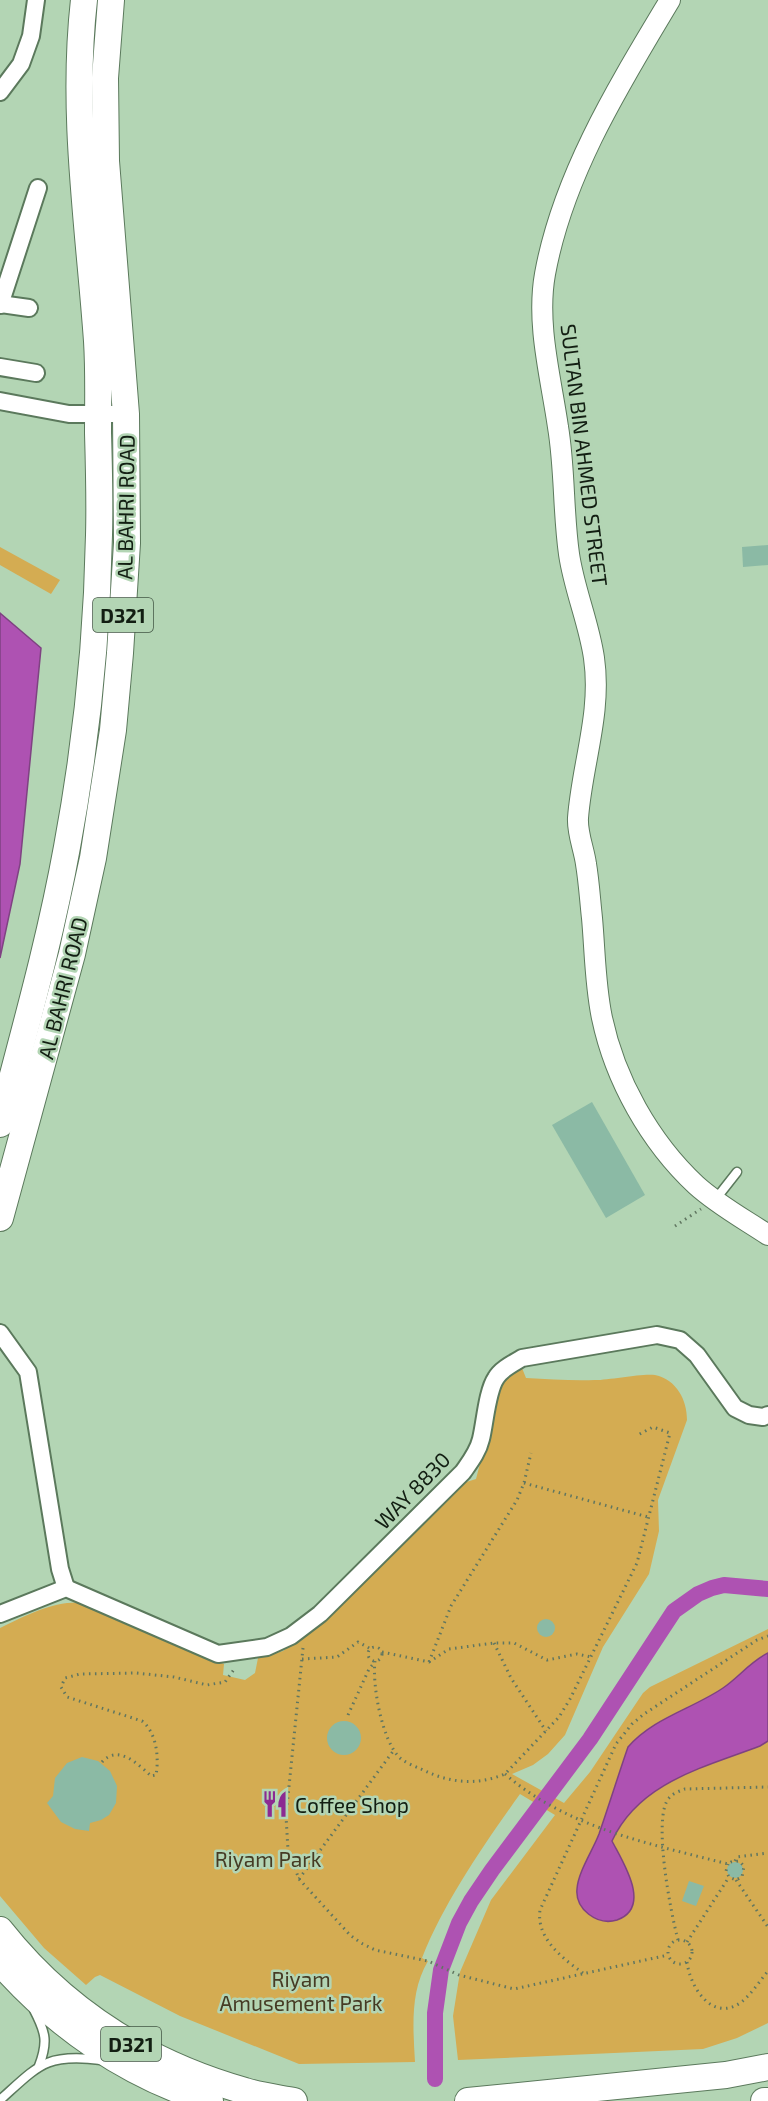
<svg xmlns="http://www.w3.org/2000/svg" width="768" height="2101" font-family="'Exo 2',sans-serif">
<rect width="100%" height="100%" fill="#b3d5b4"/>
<g fill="#d4ac52">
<path d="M0,547L60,580L51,594L0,565Z"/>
<path d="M522,1368L526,1378C549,1379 572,1381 595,1380C610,1380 643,1373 655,1375C677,1380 687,1400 687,1420L658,1500L659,1531L649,1574L603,1647L565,1735L548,1754L533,1765L512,1774L564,1803L590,1772L643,1693L650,1687L768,1629V2023L737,2038L703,2049L458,2060L453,2016L460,1972L491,1900L555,1815L520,1794C485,1843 444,1902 422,1958L428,1961C410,1991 413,2028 415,2062L299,2064L180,2016L100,1975L95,1977L86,1985L44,1948L0,1896V1628C27,1615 55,1600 85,1603L224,1664L223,1675L245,1680L255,1673L258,1658L283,1651L306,1634L463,1483L476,1479L501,1382L510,1372Z"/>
</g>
<g fill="#ae52b2" stroke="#7f4282" stroke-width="1.5">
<path d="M0,613L41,648L20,864L0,958Z"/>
<path d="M768,1653V1741L760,1746C705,1767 639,1782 612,1841C622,1861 653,1907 617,1920C597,1926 575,1909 577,1889C578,1872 593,1850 599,1834C609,1805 618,1776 628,1747C653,1718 692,1709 723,1688C739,1677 750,1662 768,1653Z"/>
</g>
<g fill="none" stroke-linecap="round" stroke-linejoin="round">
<path stroke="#ae52b2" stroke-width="16" d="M435,2079V2013L441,1970L459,1923L471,1901L492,1870L590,1739L674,1611L698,1594L712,1588L724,1585L768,1589"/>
</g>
<g fill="#8bbaa5">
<path d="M768,545V565L743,567L742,547Z"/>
<path d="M592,1102L645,1195L606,1218L552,1125Z"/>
<circle cx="546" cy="1628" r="9"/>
<circle cx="344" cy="1738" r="17"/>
<path d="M82,1757L98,1761L110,1771L117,1786L116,1803L109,1815L101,1820L90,1823L89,1831L75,1829L61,1822L47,1803L53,1796L55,1778L67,1763Z"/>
<circle cx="735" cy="1870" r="8"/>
<path d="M689,1881L704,1886L696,1906L682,1901Z"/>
</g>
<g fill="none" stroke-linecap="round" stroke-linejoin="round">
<defs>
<g id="service">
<path d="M715,1200L737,1172"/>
<path d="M34,2010C46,2033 48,2042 39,2066"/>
<path d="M0,2100C39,2065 46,2053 101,2060"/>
</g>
<g id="minor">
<path d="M0,92L21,64L31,36L36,0"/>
<path d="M0,304L29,308"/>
<path d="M0,305L38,188"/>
<path d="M0,367L36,373"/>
<path d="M0,401L69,414H126"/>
<path d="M0,1333L28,1372L60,1569L66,1588"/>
<path d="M0,1614L66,1588L218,1654L267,1647L291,1636L320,1614L463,1472C470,1462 478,1452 481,1439C485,1423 487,1391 496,1378C501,1369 514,1363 522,1358L657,1335L680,1340L697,1355L735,1408L749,1415L763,1417L768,1415"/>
</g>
<path id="tertiary" d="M670,0C619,85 563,175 545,274C536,324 551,378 558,427C565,469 563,512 569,554C574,589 589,623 594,658C602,713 582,764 578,818C577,833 584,849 586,864C589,882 590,900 592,918C595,951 595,985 602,1018C615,1080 650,1142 696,1185C718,1205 744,1219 768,1235"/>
<g id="primary">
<path d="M0,1124C24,1032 50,941 67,847C86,745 97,640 99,535C100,501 99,467 98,433C98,402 99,372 97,341C89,228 71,114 84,0"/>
<path d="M0,1218L72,954L93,858L113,730L120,653L127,543L126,414L106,161L105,78L111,0"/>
<path d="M0,1930C64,2011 146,2063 245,2091C261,2096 278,2098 294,2101"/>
<path d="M0,1962C56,2026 128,2076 210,2101"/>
<path d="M468,2101L726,2075L768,2067"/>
<path d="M764,2101H768"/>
</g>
</defs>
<use href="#service" stroke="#5b795c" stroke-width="11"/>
<use href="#minor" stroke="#5b795c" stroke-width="20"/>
<use href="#tertiary" stroke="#5b795c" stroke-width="22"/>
<use href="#primary" stroke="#5b795c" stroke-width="28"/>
<g stroke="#607660" stroke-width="3" stroke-dasharray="1.5 4.5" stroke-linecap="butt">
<path d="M675,1226L701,1209"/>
<path d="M524,1483L648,1517"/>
<path d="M494,1643L511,1678L546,1731"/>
<circle cx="375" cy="1654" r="7"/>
<path d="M303,1648L286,1816L288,1850L299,1879L350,1935L361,1943L375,1950L428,1961L459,1975L514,1989L668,1955"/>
<path d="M382,1652L429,1662L449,1649L494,1643H514L547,1660L577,1654L591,1657"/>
<path d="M302,1659L337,1657L358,1642L371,1649"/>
<path d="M375,1661C372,1685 382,1741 400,1758C406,1763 414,1766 421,1769C449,1783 476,1786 505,1774L559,1717L570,1699L637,1563L670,1433L653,1427L636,1436"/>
<path d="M429,1662L451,1606L517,1500L524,1483L531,1453"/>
<path d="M348,1715L369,1669L374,1663"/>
<path d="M102,1762C118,1744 138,1764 151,1776L156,1775C159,1758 157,1733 142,1721L67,1697L61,1687L65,1678L80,1674L136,1673L174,1677L207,1685L225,1682L235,1668"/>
<path d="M505,1774C567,1828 651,1844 728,1864L731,1862L739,1861L744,1866L742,1877L736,1880L729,1877L726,1871L728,1864"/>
<path d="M735,1861L737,1857L768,1853"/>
<path d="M299,1879L394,1750"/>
<path d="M736,1880L768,1927"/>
<circle cx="680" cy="1952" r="12"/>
<path d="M678,1940C671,1914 652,1817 669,1798C673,1793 680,1791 685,1789L768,1787"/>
<path d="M687,1942L729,1877"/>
<path d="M687,1962C690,1987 712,2022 740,2003C751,1995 759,1982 768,1971"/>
<path d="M583,1973C562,1958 536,1938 540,1910L616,1744L632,1724L644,1714L757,1640L768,1636"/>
</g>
<use href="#service" stroke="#fff" stroke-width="8"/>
<use href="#minor" stroke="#fff" stroke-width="16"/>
<use href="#tertiary" stroke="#fff" stroke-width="20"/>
<use href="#primary" stroke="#fff" stroke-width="26"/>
</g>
<defs>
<symbol id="restaurant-bare" viewBox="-9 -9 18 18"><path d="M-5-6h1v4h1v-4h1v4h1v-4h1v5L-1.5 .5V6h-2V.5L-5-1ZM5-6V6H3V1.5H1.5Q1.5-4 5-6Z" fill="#8c2a92" stroke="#b3d5b4" stroke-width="2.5" paint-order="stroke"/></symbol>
</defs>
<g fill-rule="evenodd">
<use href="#restaurant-bare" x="256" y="1785" width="38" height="38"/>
</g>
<g text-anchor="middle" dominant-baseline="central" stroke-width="5" stroke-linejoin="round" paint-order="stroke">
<g fill="#b3d5b4" stroke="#425543" stroke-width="1.5">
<rect x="93" y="598" width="60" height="34" rx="4.5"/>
<rect x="101" y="2027" width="60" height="34" rx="4.5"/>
</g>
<g font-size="20" font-weight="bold" fill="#121e12">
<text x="123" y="615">D321</text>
<text x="131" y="2044">D321</text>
</g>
<g font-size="21" fill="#121e12" stroke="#b3d5b4">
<text transform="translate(585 455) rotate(83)">SULTAN BIN AHMED STREET</text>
<text transform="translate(125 507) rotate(-89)">AL BAHRI ROAD</text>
<text transform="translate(62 988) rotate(-76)">AL BAHRI ROAD</text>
<text transform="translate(412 1490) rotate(-46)">WAY 8830</text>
</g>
<g font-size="21" fill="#121e12" stroke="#b3d5b4" text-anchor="start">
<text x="295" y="1804">Coffee Shop</text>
</g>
<g font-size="21" fill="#463b24" stroke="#b3d5b4">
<text x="268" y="1858">Riyam Park</text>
<text x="301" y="1978">Riyam<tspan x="301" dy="24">Amusement Park</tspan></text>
</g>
</g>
</svg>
